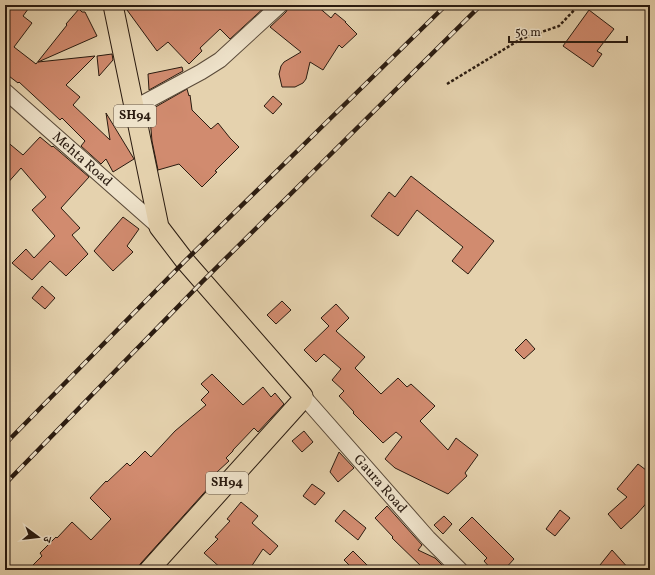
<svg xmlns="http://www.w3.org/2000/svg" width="655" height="575" font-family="Vollkorn,'Noto Serif Devanagari',serif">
<rect width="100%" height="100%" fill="#e5d2ae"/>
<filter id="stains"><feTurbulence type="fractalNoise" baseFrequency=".005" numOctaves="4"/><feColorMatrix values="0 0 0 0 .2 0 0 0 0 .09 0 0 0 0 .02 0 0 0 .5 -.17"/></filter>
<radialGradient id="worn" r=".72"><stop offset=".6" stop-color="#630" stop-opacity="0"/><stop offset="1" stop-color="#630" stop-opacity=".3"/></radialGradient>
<g fill="#d18b6f" stroke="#2a1b10">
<path d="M5,5H31L23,16L32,23L14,47L36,64L67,25L66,24L79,9L82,12H85L97,36L38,62L95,56L66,85L80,97L73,105L110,140L106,113L134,159L113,172L106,159L101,164L81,146L85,141L62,118L60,120L19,82L18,83L5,73Z"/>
<path d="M137,5H267L230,39L220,29L200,48L202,51L189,64L168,42L157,51L127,10Z"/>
<path d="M289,5H316L331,18L335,13L346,22H345L357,34L342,48L339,45L323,70L310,62L306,79L303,83L295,87H282L279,74L281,66L284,62L301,52L270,27L286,12L288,8Z"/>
<path d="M589,10L614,29L597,51L602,54L593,67L563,46Z"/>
<path d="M112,54L113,60L99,76L97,56Z"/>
<path d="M182,67L183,71L149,90L148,74Z"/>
<path d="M187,89L189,96L190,95L192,110L211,129L218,123L230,138L239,147L215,171L217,172L202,187L179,164L158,170L152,141L150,118H153L152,109Z"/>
<path d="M273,96L282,104L273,114L264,106Z"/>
<path d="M40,137L52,147L53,146L89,177L61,208L80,228L72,235L88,254L66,276L50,261L32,280L12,263L26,249L34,258L55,236L32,210L46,197L21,168L5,186V140L23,155Z"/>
<path d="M411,176L494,241L468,274L452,261L463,247L417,210L398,236L371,216L389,192L395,197Z"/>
<path d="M123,217L139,229L127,246L133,252L113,271L94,251Z"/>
<path d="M42,286L55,298L45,309L32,298Z"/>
<path d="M282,301L291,310L276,324L267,315Z"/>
<path d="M336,304L349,318L336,331L365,357L355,368L381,394L398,378L407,387L411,384L435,406L420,421L448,450L456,438L478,455L465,473L467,476L448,494L395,468L385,459L402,437L396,432L383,443L353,413L354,412L339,396L344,391L332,380L341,369L324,354L316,362L304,350L329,326L321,318Z"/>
<path d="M526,339L535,349L524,359L515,350Z"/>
<path d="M212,374L243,405L263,387L271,397L275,393L284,404L258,432L254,428L233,450V451L226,458L229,461L217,472L220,475L141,563L138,567V570H28L42,556L40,553L56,537L57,538L72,522L91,540L111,519L90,498L106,481L107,482L127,463L130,466L145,451L151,457L175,431L206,405L201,400L209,392L201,384Z"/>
<path d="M304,431L313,442L302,452L292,441Z"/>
<path d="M339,452L354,468L338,482L330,472Z"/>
<path d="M638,464L650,473V499L637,514L621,529L608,514L627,497L617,489Z"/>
<path d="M312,484L325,493L315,505L303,496Z"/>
<path d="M241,502L258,516L252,523L278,546L270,555L263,549L249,570H223L204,553L218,539L215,537L230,521L227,519Z"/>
<path d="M387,506L422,545L418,550L435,558L447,570H420L422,567L392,538L393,537L375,518Z"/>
<path d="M344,510L366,528L358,540L335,521Z"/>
<path d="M560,510L570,518L555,536L546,529Z"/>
<path d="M444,516L452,524L443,534L434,525Z"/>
<path d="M472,517L514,559L504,570H492L484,561L487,558L459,530Z"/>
<path d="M612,550L630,570H596Z"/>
<path d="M353,551L372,570H354L344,560Z"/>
</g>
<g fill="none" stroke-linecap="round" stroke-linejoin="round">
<defs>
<g id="minor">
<path id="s1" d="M5,91L159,227"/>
<path d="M134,108L201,72L220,60L280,5"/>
<path id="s2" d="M303,396L428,538L460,570"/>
</g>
<path id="major" d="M113,5L159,227L185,261L303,396L302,400L149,570"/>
</defs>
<use href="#minor" stroke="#594938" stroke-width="17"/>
<use href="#major" stroke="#2a1b10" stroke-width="21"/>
<path stroke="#2a1b10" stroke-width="2.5" stroke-dasharray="3 2" stroke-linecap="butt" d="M447,84L521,39L559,26L579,5"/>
<use href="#minor" stroke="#eee2ca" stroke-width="15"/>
<use href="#major" stroke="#e5d2ae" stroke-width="19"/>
<defs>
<g id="rail">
<path d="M5,444L185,261L446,5"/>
<path d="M5,484L203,281L481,5"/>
</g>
</defs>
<use href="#rail" stroke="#2a1b10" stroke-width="4.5"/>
<use href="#rail" stroke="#eee2ca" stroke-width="3" stroke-dasharray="9" stroke-linecap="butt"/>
</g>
<g text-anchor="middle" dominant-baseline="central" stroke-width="3" stroke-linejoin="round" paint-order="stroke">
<g fill="#eee2ca" stroke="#655748" stroke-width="1">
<rect x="114" y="105" width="42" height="22" rx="3"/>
<rect x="206" y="472" width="42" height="22" rx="3"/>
</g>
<g font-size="13" font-weight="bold" fill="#2a1b10">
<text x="135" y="116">SH94</text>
<text x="227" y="483">SH94</text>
</g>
<g font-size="14" fill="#2a1b10" stroke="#eee2ca">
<text stroke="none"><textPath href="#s1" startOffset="103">Mehta Road</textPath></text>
<text stroke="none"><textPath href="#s2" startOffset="117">Gaura Road</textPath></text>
</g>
</g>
<rect width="655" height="575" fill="none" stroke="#e5d2ae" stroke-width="20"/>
<rect x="6" y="6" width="643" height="563" fill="none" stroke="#2a1b10" stroke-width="2"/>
<rect x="10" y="10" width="635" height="555" fill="none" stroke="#2a1b10"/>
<g transform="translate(38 537) rotate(105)" stroke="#eee2ca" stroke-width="3" paint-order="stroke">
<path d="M0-3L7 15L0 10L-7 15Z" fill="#2a1b10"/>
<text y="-6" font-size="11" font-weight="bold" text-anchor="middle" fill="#2a1b10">उ</text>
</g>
<path d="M509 36v6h118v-6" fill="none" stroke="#2a1b10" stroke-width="2"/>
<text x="515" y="36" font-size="12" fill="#2a1b10" stroke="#eee2ca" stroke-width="3" paint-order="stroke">50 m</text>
<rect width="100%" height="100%" filter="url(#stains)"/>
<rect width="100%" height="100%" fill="url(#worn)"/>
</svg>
